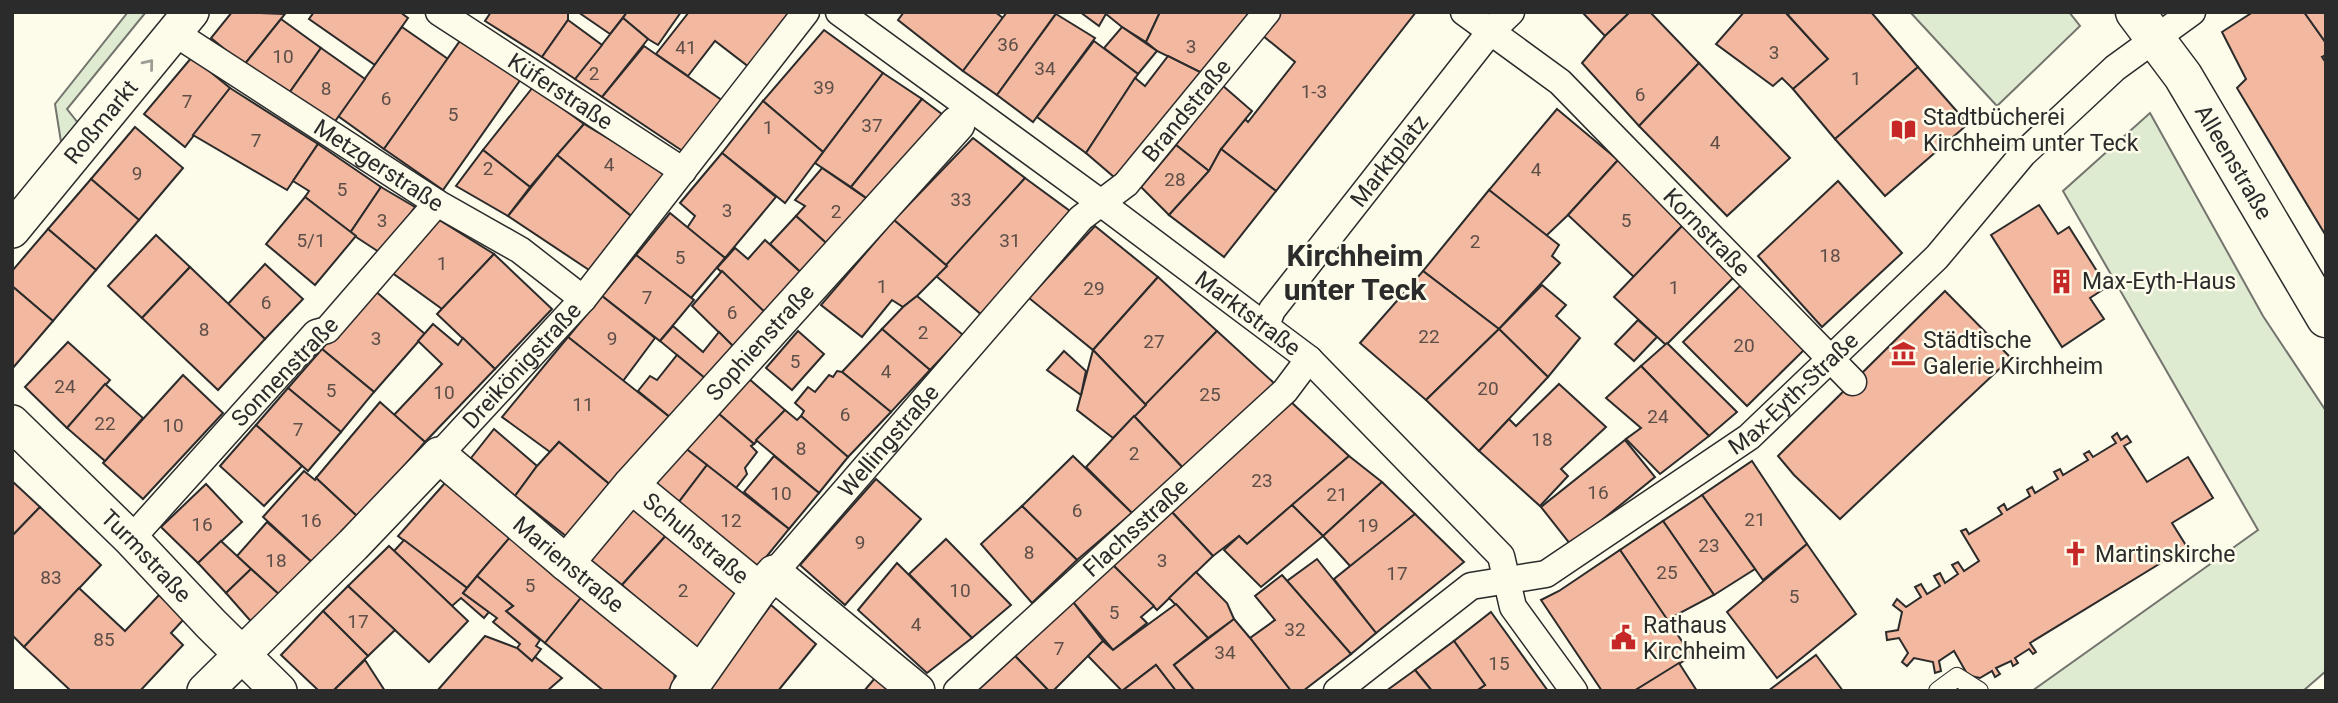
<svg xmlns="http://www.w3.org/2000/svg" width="2338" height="703" font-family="Roboto,sans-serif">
<rect width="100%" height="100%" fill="#fdfbea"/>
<g fill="#deebd1" stroke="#74746e" stroke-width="2">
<path d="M128,12H146L67,109L78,123L61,142L55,104Z"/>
<path d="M1910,12H2069L2080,26L1997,106Z"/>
<path d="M2150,113L2263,316L2326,411V671L2303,691H2032L2258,530L2063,191Z"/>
</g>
<g fill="#f2b8a0" stroke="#2b2b2b" stroke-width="2">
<path d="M232,12L285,14L244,65L211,38Z"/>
<path d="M314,12H400L408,18L375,65L309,19Z"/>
<path d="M491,12H568V20L542,57L485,21Z"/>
<path d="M578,12H627L610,34Z"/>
<path d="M627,12H681L658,45L648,39L623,18Z"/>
<path d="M689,12H793L749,67L715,41L688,76L656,54Z"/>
<path d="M904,12H995L1003,18L963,71L898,20Z"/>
<path d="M1007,12H1057L997,95L963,71Z"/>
<path d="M1080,12H1107L1099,26Z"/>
<path d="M1107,12H1160L1146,42L1122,27L1106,14Z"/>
<path d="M1160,12H1244L1252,17L1208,76L1157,51L1146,42Z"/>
<path d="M1280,12H1416L1276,191L1221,149L1245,119L1248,122L1295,62L1262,35Z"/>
<path d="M1582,12H1630L1605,36Z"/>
<path d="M1630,12H1650L1699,63L1639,126L1582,63L1605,36Z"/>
<path d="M1744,12H1785L1828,59L1793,89L1782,78L1773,86L1716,44Z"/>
<path d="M1790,12H1871L1918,67L1835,139L1793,89L1828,59L1788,15Z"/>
<path d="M2253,12H2304L2326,43V55L2322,57L2326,63V236L2237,88L2246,79L2222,32Z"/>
<path d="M2304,12H2326V43Z"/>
<path d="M1056,14L1095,38L1033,122L997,95Z"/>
<path d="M623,18L648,39L602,97L575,79Z"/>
<path d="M281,19L321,48L287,96L244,65Z"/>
<path d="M568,20L602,45L575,79L542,57Z"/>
<path d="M402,27L448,59L384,149L338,116Z"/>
<path d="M1122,27L1157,51L1138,74L1104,48Z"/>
<path d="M824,30L883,73L823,152L763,101Z"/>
<path d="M462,38L521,79L443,190L384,149Z"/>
<path d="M1094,41L1138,74L1086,153L1037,117Z"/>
<path d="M644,46L723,101L684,152L602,97Z"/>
<path d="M321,48L365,79L331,127L287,96Z"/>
<path d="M1168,56L1208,76L1121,183L1086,153L1135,78L1145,86Z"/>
<path d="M192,57L230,88L185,147L144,114Z"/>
<path d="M1699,63L1790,158L1727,216L1639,126Z"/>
<path d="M1918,67L1968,124L1885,196L1835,139Z"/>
<path d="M883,73L922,99L851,187L815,163Z"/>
<path d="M1222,85L1252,111L1221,149L1209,171L1176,145Z"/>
<path d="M533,87L584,124L530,187L483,150Z"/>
<path d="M230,88L318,144L287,190L193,135Z"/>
<path d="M922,99L951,121L876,205L851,187Z"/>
<path d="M763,101L823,152L785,203L722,153Z"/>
<path d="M1557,109L1618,160L1568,215L1546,236L1489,190Z"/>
<path d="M584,124L666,173L631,216L557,155Z"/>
<path d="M135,127L183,168L139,220L91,179Z"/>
<path d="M973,138L1025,178L947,266L894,220Z"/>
<path d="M318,144L381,187L350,233L305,197L309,191L293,181Z"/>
<path d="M1176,145L1209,171L1169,215L1141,187Z"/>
<path d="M1221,149L1276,191L1224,257L1169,215L1209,171Z"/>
<path d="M483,150L530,187L508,216L456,186Z"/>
<path d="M722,153L776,197L725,258L687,228L695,216L680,203Z"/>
<path d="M557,155L631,216L589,270L508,216Z"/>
<path d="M1618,160L1683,225L1634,277L1568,215Z"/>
<path d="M822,168L876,205L834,250L796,216L805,206L795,200Z"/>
<path d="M1025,178L1074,214L983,316L936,276Z"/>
<path d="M91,179L139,220L96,270L48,229Z"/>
<path d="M1838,181L1902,253L1822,327L1758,256Z"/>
<path d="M381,187L415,207L382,254L350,233Z"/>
<path d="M1489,190L1559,245L1552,256L1560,263L1499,329L1423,271Z"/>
<path d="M305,197L356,236L315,285L266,244Z"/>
<path d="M2039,205L2058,234L2069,227L2107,287L2090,298L2104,319L2062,347L1991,235Z"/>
<path d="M670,213L725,258L691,298L636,255Z"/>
<path d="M796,216L834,250L807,278L770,244Z"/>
<path d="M436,218L494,254L442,309L391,272Z"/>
<path d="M894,220L947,266L917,296L903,307L892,300L862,337L821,305Z"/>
<path d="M1683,225L1735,276L1666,345L1614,297Z"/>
<path d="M1095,226L1158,277L1093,350L1029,298Z"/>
<path d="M48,229L96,270L53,321L12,286V271Z"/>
<path d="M156,235L190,267L142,318L108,286Z"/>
<path d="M765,240L807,278L772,319L717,268L735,248L748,259Z"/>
<path d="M494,254L552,309L495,369L437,314Z"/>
<path d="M636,255L694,300L660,341L602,296Z"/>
<path d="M265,264L303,299L265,339L228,304Z"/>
<path d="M190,267L265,339L218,390L142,318Z"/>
<path d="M722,271L772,319L741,354L692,306Z"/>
<path d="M1423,271L1499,329L1426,400L1360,343Z"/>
<path d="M1158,277L1217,331L1146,405L1093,350Z"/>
<path d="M1743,283L1806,348L1747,406L1683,342Z"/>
<path d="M1542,285L1566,305L1556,316L1580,338L1548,377L1499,329Z"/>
<path d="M12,286L53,321L12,369Z"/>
<path d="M373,289L425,334L374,392L322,349Z"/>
<path d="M1945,291L2011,358L1840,519L1794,475L1778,456Z"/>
<path d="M602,296L655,338L623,381L568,337Z"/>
<path d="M917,296L963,335L930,370L882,329L903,307Z"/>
<path d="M1638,320L1657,337L1634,361L1615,344Z"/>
<path d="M433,324L458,345L463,338L495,369L425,442L394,415L442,364L418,341Z"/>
<path d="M673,326L703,352L719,332L741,354L712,384L660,341Z"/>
<path d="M882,329L930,370L891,412L842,372Z"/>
<path d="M1499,329L1548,377L1479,451L1426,400Z"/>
<path d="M798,331L824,354L792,390L766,368Z"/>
<path d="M1217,331L1275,384L1183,468L1134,416Z"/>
<path d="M568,337L676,422L614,488L559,442L550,452L502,417Z"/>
<path d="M68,342L110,380L67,428L25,387Z"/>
<path d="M1667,343L1737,412L1709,436L1641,366Z"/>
<path d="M322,349L374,392L341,432L288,388Z"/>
<path d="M1093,350L1146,405L1113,438L1077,410Z"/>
<path d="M1064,351L1086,371L1081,395L1047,370Z"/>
<path d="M677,355L712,384L676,422L638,391L650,376L657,380Z"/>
<path d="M1641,366L1709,436L1660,474L1626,439L1641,428L1606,398Z"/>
<path d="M837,371L842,372L891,412L848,457L801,416L804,411L795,403L808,387L815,392L829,375L833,377Z"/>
<path d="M183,375L223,413L143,499L103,463Z"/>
<path d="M748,378L785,410L754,444L719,414Z"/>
<path d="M105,384L143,418L105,461L67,428Z"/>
<path d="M1559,384L1606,427L1561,469L1568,476L1540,506L1479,451L1509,419L1516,426Z"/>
<path d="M288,388L341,432L308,471L256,425Z"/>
<path d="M1290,401L1349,456L1247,544L1239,536L1213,556L1170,510Z"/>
<path d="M380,402L425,442L359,518L316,478Z"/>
<path d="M785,410L797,420L801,416L848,457L819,493L756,440Z"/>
<path d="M719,414L754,444L751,446L757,452L745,468L747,474L736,488L686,449Z"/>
<path d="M1134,416L1183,468L1132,513L1086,467Z"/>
<path d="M256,425L302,466L264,506L220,466Z"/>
<path d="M494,429L537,466L515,496L471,458Z"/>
<path d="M2117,433L2121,440L2127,436L2131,442L2124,446L2147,482L2188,457L2213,498L2172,523L2187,547L2030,643L2036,652L2033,654L2029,649L2015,658L2018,663L2013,666L2011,661L1996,668L2000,674L1995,677L1992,671L1980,678L1971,676L1963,678L1966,672L1954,651L1939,661L1941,671L1935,673L1933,662L1914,658L1907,666L1902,662L1908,653L1899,638L1887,640L1886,632L1898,630L1902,612L1893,605L1897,599L1906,607L1921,597L1915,587L1921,584L1927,594L1940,586L1934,576L1940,573L1945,583L1958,574L1952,565L1958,562L1964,571L1979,561L1961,531L1966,529L1969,534L2002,514L1998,508L2004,504L2007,510L2030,496L2027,490L2032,487L2035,493L2058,479L2054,472L2060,469L2063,475L2088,460L2084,454L2089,451L2093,457L2116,443L2112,437Z"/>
<path d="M1625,440L1655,477L1571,545L1541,507Z"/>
<path d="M559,442L614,488L571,540L515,496L537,466Z"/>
<path d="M684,447L707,465L672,511L648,494Z"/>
<path d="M774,456L819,493L789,529L744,492Z"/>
<path d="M1073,456L1132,513L1077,560L1022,506Z"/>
<path d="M1349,456L1382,482L1323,536L1292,505Z"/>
<path d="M1752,461L1807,544L1763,580L1702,495Z"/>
<path d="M707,465L789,529L754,572L672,511Z"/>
<path d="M304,471L315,480L316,478L359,518L315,565L263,517Z"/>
<path d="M876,479L921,519L845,605L800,565Z"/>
<path d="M12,481L40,507L12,536Z"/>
<path d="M1382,482L1415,514L1351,567L1323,536Z"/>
<path d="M445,483L511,536L467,588L398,536Z"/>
<path d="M206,484L242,522L198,563L161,527Z"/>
<path d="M1702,495L1755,569L1714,595L1663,521Z"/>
<path d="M635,504L669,532L622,585L589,559Z"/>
<path d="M1292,505L1323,536L1261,587L1224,550L1239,536L1247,544Z"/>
<path d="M1022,506L1077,560L1032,603L981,544Z"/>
<path d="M40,507L101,565L24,647L12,635V536Z"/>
<path d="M1170,510L1213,556L1157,610L1112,564Z"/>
<path d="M1415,514L1464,562L1376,633L1334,579Z"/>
<path d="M1663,521L1714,595L1667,620L1620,550Z"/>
<path d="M267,522L315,565L283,598L237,556Z"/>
<path d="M669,532L745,594L697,652L622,585Z"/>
<path d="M511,536L584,594L545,643L506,611L513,606L477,576Z"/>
<path d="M946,539L1011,605L972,638L909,574Z"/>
<path d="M404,540L467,588L463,593L489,612L484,618L461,598L452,606L394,551Z"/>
<path d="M221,541L251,569L226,593L198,563Z"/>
<path d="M1807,544L1856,614L1777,678L1727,612Z"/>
<path d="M389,546L468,621L429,662L348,586Z"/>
<path d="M1620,550L1692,656L1634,691H1602L1541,600L1559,591Z"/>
<path d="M1317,559L1376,633L1351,654L1287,581Z"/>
<path d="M897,563L972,638L927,673L858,610Z"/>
<path d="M1112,564L1154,606L1141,617L1147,623L1113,650L1073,602Z"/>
<path d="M251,569L283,598L255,626L226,593Z"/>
<path d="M1196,572L1227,603L1234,619L1208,638L1169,598Z"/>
<path d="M1282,575L1351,654L1303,691H1291L1250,638L1275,620L1255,596Z"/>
<path d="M477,576L513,606L506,611L540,640L536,646L541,649L532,661L517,648L520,644L493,622L497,618L463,593Z"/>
<path d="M348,586L395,630L368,656L323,611Z"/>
<path d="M79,588L125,631L159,595L184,619L171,633L183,645L140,691H71L24,647Z"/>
<path d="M584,594L675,667L674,684L668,691H604L545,643Z"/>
<path d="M1073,602L1103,641L1053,691H1049L1015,656Z"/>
<path d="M1176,604L1208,638L1174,665L1195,691H1176L1156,665L1122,691L1088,656L1103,641L1113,650Z"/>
<path d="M771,605L816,644L778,691H707Z"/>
<path d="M323,611L368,656L333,691H319L281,655Z"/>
<path d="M1491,612L1548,691H1476L1485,685L1454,641Z"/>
<path d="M1234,619L1250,638L1291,691H1195L1174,665Z"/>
<path d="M485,636L517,648L532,661L535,657L562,678L547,691H437Z"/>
<path d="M1454,641L1485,685L1476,691H1432L1415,670Z"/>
<path d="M1816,655L1843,691H1768Z"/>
<path d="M1015,656L1049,691H977Z"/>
<path d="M365,660L385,691H333Z"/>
<path d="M1679,663L1697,691H1634Z"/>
<path d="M1156,665L1176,691H1122Z"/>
<path d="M1415,670L1432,691H1386Z"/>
<path d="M875,678L890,691H864Z"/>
</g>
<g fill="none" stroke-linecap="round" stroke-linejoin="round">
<defs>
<path id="service" d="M1938,691L1957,677L1979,691"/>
<g id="pedestrian">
<path id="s1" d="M439,12L683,171"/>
<path id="s2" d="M839,12L1101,203L1309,359L1501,556L1513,607L1574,691"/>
<path id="s3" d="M1464,12L1560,82L1853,382"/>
<path id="s4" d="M175,33L437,203L520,250L583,299"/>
<path id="s5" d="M1266,325L1272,310L1490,32L1511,12"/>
<path id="s6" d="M439,455L583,299L806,12"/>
<path d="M131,539L316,333L327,330L437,203"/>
<path id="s7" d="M774,573L1081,218L1126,184L1267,12"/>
<path id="s8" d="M957,691L1285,391L1309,359"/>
<path id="s9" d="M1337,691L1471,586L1546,574L1749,437L1937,257L2023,154L2115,68L2192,12"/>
</g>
<g id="minor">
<path id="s10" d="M12,230L191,12"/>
<path id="s11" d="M12,423L131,539L211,624L279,691"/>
<path id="s12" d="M631,485L759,590"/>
<path id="s13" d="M566,563L631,485L957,124"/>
<path id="s14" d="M205,691L353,545L439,455L566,563L700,672"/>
<path d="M688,691L759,590L774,573L917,691"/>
</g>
<g id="tertiary">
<path id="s15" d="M2135,12L2183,76L2326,318"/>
</g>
</defs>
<use href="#service" stroke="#2b2b2b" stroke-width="20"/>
<use href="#pedestrian" stroke="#2b2b2b" stroke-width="29"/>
<use href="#minor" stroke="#2b2b2b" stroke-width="38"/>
<use href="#tertiary" stroke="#2b2b2b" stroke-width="41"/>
<use href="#service" stroke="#fdfbea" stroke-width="18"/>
<use href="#pedestrian" stroke="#fdfbea" stroke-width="26"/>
<use href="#minor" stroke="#fdfbea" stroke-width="35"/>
<use href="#tertiary" stroke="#fdfbea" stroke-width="38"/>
</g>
<defs><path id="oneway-chevron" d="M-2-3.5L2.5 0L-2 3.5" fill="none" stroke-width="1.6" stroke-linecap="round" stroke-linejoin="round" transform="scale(1.75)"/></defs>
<use stroke="#9e9d94" href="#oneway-chevron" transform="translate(149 64) rotate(-51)"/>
<defs>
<symbol id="library-bare" viewBox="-9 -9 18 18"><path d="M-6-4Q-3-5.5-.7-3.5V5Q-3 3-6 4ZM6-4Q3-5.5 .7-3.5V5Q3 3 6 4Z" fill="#c62828" stroke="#fdfbea" stroke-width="2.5" paint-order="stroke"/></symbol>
<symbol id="building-bare" viewBox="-9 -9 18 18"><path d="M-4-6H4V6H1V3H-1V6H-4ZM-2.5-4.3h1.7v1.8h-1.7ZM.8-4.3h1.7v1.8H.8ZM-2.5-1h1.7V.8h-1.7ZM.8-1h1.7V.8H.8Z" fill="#c62828" stroke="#fdfbea" stroke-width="2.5" paint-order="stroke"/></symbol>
<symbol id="museum-bare" viewBox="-9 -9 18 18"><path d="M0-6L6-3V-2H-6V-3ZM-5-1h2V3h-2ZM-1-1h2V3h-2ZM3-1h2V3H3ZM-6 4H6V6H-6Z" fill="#c62828" stroke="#fdfbea" stroke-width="2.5" paint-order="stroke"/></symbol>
<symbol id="church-bare" viewBox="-9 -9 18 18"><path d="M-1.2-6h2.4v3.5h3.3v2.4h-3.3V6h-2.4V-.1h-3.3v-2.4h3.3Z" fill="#c62828" stroke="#fdfbea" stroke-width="2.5" paint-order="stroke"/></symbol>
<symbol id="civic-bare" viewBox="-9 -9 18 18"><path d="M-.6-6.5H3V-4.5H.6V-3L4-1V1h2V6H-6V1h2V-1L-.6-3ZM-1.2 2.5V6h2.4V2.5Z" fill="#c62828" stroke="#fdfbea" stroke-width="2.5" paint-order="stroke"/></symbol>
</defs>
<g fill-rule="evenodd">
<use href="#library-bare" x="1886" y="112" width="35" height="35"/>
<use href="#building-bare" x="2044" y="264" width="35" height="35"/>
<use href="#museum-bare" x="1886" y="336" width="35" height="35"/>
<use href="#church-bare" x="2058" y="536" width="35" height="35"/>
<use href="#civic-bare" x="1606" y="620" width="35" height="35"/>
</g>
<g text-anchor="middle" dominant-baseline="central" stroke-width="5" stroke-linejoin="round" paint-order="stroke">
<g font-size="19" fill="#5d4e48">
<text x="1008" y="44">36</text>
<text x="1191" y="46">3</text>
<text x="686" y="47">41</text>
<text x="1774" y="52">3</text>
<text x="283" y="56">10</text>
<text x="1045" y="68">34</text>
<text x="594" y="73">2</text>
<text x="1856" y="78">1</text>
<text x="824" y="87">39</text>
<text x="326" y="88">8</text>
<text x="1314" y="91">1-3</text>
<text x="1640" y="94">6</text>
<text x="386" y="98">6</text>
<text x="187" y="101">7</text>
<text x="453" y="114">5</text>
<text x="872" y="125">37</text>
<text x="768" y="127">1</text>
<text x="256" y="140">7</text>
<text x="1715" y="142">4</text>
<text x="609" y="164">4</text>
<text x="488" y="168">2</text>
<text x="1536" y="169">4</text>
<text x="137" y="173">9</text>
<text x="1175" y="179">28</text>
<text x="342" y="189">5</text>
<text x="961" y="199">33</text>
<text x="727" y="210">3</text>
<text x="836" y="211">2</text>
<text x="382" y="220">3</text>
<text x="1626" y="220">5</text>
<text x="311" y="240">5/1</text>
<text x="1010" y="240">31</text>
<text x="1475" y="241">2</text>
<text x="1830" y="255">18</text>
<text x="680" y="257">5</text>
<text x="442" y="263">1</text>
<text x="882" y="286">1</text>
<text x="1674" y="287">1</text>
<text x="1094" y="288">29</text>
<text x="647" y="297">7</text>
<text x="266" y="302">6</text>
<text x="732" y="312">6</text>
<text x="204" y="329">8</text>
<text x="923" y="332">2</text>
<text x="1429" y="336">22</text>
<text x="376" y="338">3</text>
<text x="612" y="338">9</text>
<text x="1154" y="341">27</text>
<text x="1744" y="345">20</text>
<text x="795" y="361">5</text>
<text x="886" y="371">4</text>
<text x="65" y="386">24</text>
<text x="1488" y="388">20</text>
<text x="331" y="390">5</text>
<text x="444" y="392">10</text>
<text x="1210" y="394">25</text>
<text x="583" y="404">11</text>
<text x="845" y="414">6</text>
<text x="1658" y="416">24</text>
<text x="105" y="423">22</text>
<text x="173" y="425">10</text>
<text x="298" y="429">7</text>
<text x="1542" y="439">18</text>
<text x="801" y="448">8</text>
<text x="1134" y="453">2</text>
<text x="1262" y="480">23</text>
<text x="1598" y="492">16</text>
<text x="781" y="493">10</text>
<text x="1337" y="494">21</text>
<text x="1077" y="510">6</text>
<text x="1755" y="519">21</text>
<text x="311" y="520">16</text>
<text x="731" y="520">12</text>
<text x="202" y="524">16</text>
<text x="1368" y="525">19</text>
<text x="860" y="542">9</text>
<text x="1709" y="545">23</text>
<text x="1029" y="552">8</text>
<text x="276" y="560">18</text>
<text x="1162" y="560">3</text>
<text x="1667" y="572">25</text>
<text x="1397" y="573">17</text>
<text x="51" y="577">83</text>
<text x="530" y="585">5</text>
<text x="683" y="590">2</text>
<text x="960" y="590">10</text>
<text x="1794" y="596">5</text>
<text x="1114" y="612">5</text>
<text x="358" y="621">17</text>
<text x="916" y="624">4</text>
<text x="1295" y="629">32</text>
<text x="104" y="639">85</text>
<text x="1059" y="648">7</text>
<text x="1225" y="652">34</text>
<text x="1499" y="663">15</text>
</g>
<g font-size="23" fill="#2b2b2b" stroke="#fdfbea">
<text stroke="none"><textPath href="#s1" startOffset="145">Küferstraße</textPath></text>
<text stroke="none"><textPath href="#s7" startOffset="621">Brandstraße</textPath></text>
<text stroke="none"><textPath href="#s10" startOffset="140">Roßmarkt</textPath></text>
<text stroke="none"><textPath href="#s5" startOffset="206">Marktplatz</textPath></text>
<text stroke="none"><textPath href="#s15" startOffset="180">Alleenstraße</textPath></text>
<text stroke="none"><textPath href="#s4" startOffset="243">Metzgerstraße</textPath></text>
<text stroke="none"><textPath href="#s3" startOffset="329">Kornstraße</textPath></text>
<text stroke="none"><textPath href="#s2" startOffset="508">Marktstraße</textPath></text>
<text stroke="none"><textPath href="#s13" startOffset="294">Sophienstraße</textPath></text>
<text stroke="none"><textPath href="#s6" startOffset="122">Dreikönigstraße</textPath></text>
<text transform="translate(285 372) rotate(-46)">Sonnenstraße</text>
<text stroke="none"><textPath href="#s9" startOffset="553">Max-Eyth-Straße</textPath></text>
<text stroke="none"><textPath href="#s7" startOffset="175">Wellingstraße</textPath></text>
<text stroke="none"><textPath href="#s8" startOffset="242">Flachsstraße</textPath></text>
<text stroke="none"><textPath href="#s12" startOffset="84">Schuhstraße</textPath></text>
<text stroke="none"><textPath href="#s11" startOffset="189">Turmstraße</textPath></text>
<text stroke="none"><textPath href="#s14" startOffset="502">Marienstraße</textPath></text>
</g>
<g font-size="23" fill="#2b2b2b" stroke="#fdfbea" text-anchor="start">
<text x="1923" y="117">Stadtbücherei<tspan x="1923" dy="26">Kirchheim unter Teck</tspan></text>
<text x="2082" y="281">Max-Eyth-Haus</text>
<text x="1923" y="340">Städtische<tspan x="1923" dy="26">Galerie Kirchheim</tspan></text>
<text x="2095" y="554">Martinskirche</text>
<text x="1643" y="625">Rathaus<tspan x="1643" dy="26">Kirchheim</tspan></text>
</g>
<g font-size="30" font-weight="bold" fill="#2b2b2b" stroke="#fdfbea">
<text x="1355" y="255">Kirchheim<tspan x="1355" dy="34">unter Teck</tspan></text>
</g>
</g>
<rect width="2338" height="703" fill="none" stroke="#2b2b2b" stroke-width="28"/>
</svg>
